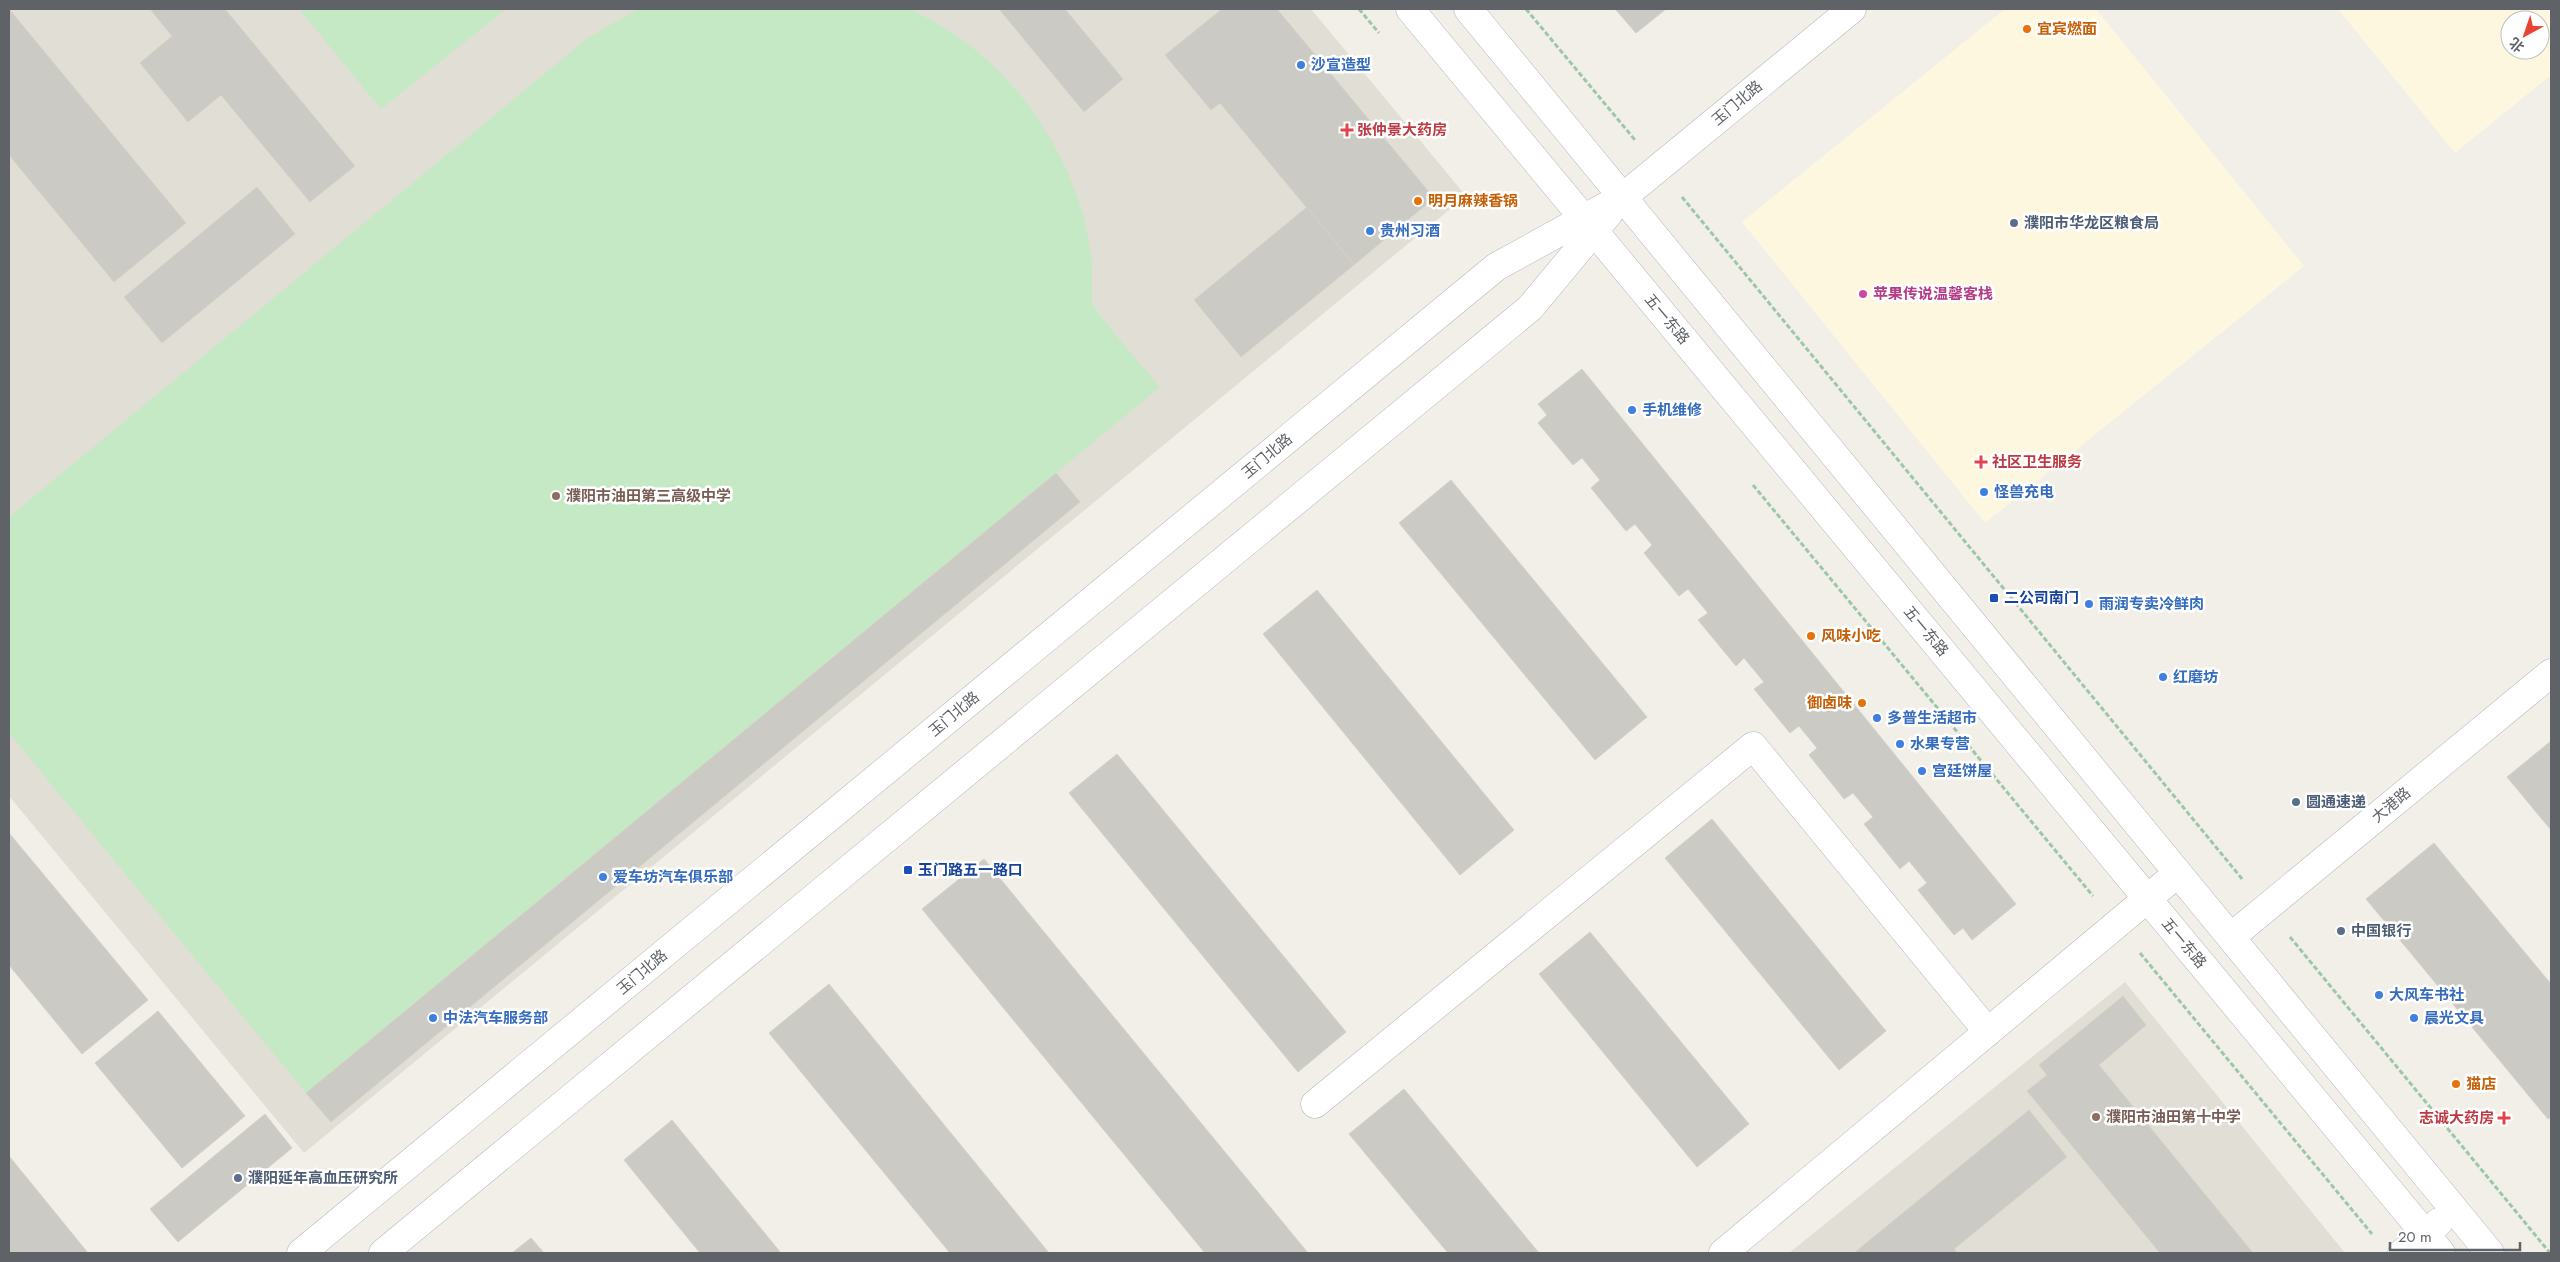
<svg xmlns="http://www.w3.org/2000/svg" width="2560" height="1262" font-family="Jost,'Noto Sans SC',sans-serif">
<rect width="100%" height="100%" fill="#f1efe8"/>
<g fill="#fef7e0" fill-rule="evenodd">
<path d="M2005,9H2096L2304,266L1985,523L1742,222Z"/>
<path d="M2338,9H2551V75L2455,153ZM2510,20H2540V50H2510Z"/>
</g>
<g fill="#e1ded6">
<path d="M9,9H1311L1466,196L304,1153L9,796Z"/>
<path d="M2125,982L2345,1253H1789Z"/>
</g>
<g fill="#c5e8c5">
<path d="M299,9H506L381,109Z"/>
<path d="M638,9H909C995,47 1059,128 1084,218C1087,232 1090,248 1092,263C1093,276 1090,292 1093,304C1096,314 1150,374 1160,387L306,1093L9,733V517L589,37Z"/>
</g>
<g fill="#cccac5" stroke="#d6d1c6">
<path d="M9,9L186,223L114,282L9,155Z"/>
<path d="M150,9H225L355,166L310,202L221,95L188,122L140,63L172,36Z"/>
<path d="M999,9H1065L1123,79L1084,112Z"/>
<path d="M1222,9H1277L1434,198L1354,265L1220,103L1211,110L1165,55Z"/>
<path d="M1615,9H1666L1636,33Z"/>
<path d="M257,187L295,234L162,343L124,297Z"/>
<path d="M1307,207L1354,265L1241,357L1194,300Z"/>
<path d="M1582,369L2016,904L1972,940L1963,928L1954,935L1918,890L1927,883L1909,861L1900,869L1864,824L1873,817L1853,793L1844,799L1809,755L1817,748L1799,726L1790,733L1754,689L1764,682L1744,658L1736,666L1698,620L1708,613L1688,589L1679,596L1644,553L1652,545L1635,524L1626,531L1591,488L1600,480L1582,458L1573,465L1538,423L1547,415L1538,404Z"/>
<path d="M1056,473L1080,502L331,1122L306,1093Z"/>
<path d="M1451,480L1647,717L1595,760L1399,523Z"/>
<path d="M1317,590L1514,830L1460,875L1263,634Z"/>
<path d="M2551,741V830L2507,777Z"/>
<path d="M1117,754L1346,1032L1298,1072L1069,793Z"/>
<path d="M1712,819L1886,1031L1839,1070L1665,858Z"/>
<path d="M9,833L148,1000L82,1054L9,965Z"/>
<path d="M2434,843L2551,984V1117L2548,1119L2366,899Z"/>
<path d="M984,859L1308,1253H1205L922,909Z"/>
<path d="M1590,932L1749,1124L1697,1167L1539,974Z"/>
<path d="M829,984L1049,1253H950L769,1033Z"/>
<path d="M2123,996L2146,1025L2099,1065L2253,1253H2160L2027,1091L2047,1075L2039,1065Z"/>
<path d="M158,1011L245,1116L182,1168L95,1063Z"/>
<path d="M1404,1089L1539,1253H1448L1349,1134Z"/>
<path d="M2029,1110L2067,1157L1954,1249L1957,1253H1854Z"/>
<path d="M265,1114L292,1148L178,1242L150,1209Z"/>
<path d="M672,1120L781,1253H700L624,1160Z"/>
<path d="M9,1156L88,1253H9Z"/>
<path d="M531,1238L544,1253H512Z"/>
</g>
<g fill="none" stroke-linecap="round" stroke-linejoin="round">
<defs>
<g id="minor">
<path d="M1410,9L2441,1253"/>
<path d="M1468,9L2490,1253"/>
<path d="M2231,937L2551,673"/>
<path d="M1315,1104L1753,746L1988,1032"/>
<path d="M301,1253L1496,267L1623,197L1852,9"/>
<path d="M383,1253L1530,308L1609,213"/>
<path d="M1723,1253L2178,873"/>
<path d="M2402,1253L2439,1222"/>
</g>
</defs>
<use href="#minor" stroke="#b5b8bc" stroke-width="29"/>
<g stroke="#9cc7a9" stroke-width="3" stroke-dasharray="5 2.5" stroke-linecap="butt">
<path d="M1359,9L1379,33"/>
<path d="M1526,9L1635,140"/>
<path d="M1682,197L2243,880"/>
<path d="M1753,485L2093,896"/>
<path d="M2290,937L2550,1253"/>
<path d="M2140,953L2372,1234"/>
</g>
<use href="#minor" stroke="#fff" stroke-width="28"/>
</g>
<g fill="#e8710a" stroke="#fff" stroke-width="2">
<circle cx="2027" cy="29" r="5"/>
<circle cx="1418" cy="201" r="5"/>
<circle cx="1811" cy="636" r="5"/>
<circle cx="1862" cy="703" r="5"/>
<circle cx="2456" cy="1084" r="5"/>
</g>
<g fill="#3f7fe0" stroke="#fff" stroke-width="2">
<circle cx="1301" cy="65" r="5"/>
<circle cx="1370" cy="231" r="5"/>
<circle cx="1632" cy="410" r="5"/>
<circle cx="1984" cy="492" r="5"/>
<circle cx="2089" cy="604" r="5"/>
<circle cx="2163" cy="677" r="5"/>
<circle cx="1877" cy="718" r="5"/>
<circle cx="1900" cy="744" r="5"/>
<circle cx="1922" cy="771" r="5"/>
<circle cx="603" cy="877" r="5"/>
<circle cx="2379" cy="995" r="5"/>
<circle cx="433" cy="1018" r="5"/>
<circle cx="2414" cy="1018" r="5"/>
</g>
<g fill="#e0444e" stroke="#fff" stroke-width="2">
<path d="M1344.5 122.5h5v5h5v5h-5v5h-5v-5h-5v-5h5z"/>
<path d="M1978.5 454.5h5v5h5v5h-5v5h-5v-5h-5v-5h5z"/>
<path d="M2501.5 1110.5h5v5h5v5h-5v5h-5v-5h-5v-5h5z"/>
</g>
<g fill="#5c6f8a" stroke="#fff" stroke-width="2">
<circle cx="2014" cy="223" r="5"/>
<circle cx="2296" cy="802" r="5"/>
<circle cx="2341" cy="931" r="5"/>
<circle cx="238" cy="1178" r="5"/>
</g>
<circle fill="#d1479c" stroke="#fff" stroke-width="2" cx="1863" cy="294" r="5"/>
<g fill="#8d6e63" stroke="#fff" stroke-width="2">
<circle cx="556" cy="496" r="5"/>
<circle cx="2096" cy="1117" r="5"/>
</g>
<g fill="#1a4fb4" stroke="#fff" stroke-width="2">
<rect x="1989" y="593" width="10" height="10" rx="2.5"/>
<rect x="903" y="865" width="10" height="10" rx="2.5"/>
</g>
<g text-anchor="middle" dominant-baseline="central" stroke-width="5" stroke-linejoin="round" paint-order="stroke">
<g font-size="15" font-weight="bold" fill="#c56008" stroke="#fff" text-anchor="start">
<text x="2037" y="29">宜宾燃面</text>
<text x="1428" y="201">明月麻辣香锅</text>
<text x="1821" y="636">风味小吃</text>
<text x="1852" y="703" text-anchor="end">御卤味</text>
<text x="2466" y="1084">猫店</text>
</g>
<g font-size="15" font-weight="bold" fill="#366cbe" stroke="#fff" text-anchor="start">
<text x="1311" y="65">沙宣造型</text>
<text x="1380" y="231">贵州习酒</text>
<text x="1642" y="410">手机维修</text>
<text x="1994" y="492">怪兽充电</text>
<text x="2099" y="604">雨润专卖冷鲜肉</text>
<text x="2173" y="677">红磨坊</text>
<text x="1887" y="718">多普生活超市</text>
<text x="1910" y="744">水果专营</text>
<text x="1932" y="771">宫廷饼屋</text>
<text x="613" y="877">爱车坊汽车俱乐部</text>
<text x="2389" y="995">大风车书社</text>
<text x="443" y="1018">中法汽车服务部</text>
<text x="2424" y="1018">晨光文具</text>
</g>
<g font-size="15" fill="#5f6368" stroke="#fff">
<text transform="translate(1737 103) rotate(-40)">玉门北路</text>
<text transform="translate(1667 319) rotate(50)">五一东路</text>
<text transform="translate(1267 456) rotate(-40)">玉门北路</text>
<text transform="translate(1926 631) rotate(50)">五一东路</text>
<text transform="translate(954 714) rotate(-40)">玉门北路</text>
<text transform="translate(2391 805) rotate(-40)">大港路</text>
<text transform="translate(2184 943) rotate(50)">五一东路</text>
<text transform="translate(642 972) rotate(-40)">玉门北路</text>
</g>
<g font-size="15" font-weight="bold" fill="#be3a42" stroke="#fff" text-anchor="start">
<text x="1357" y="130">张仲景大药房</text>
<text x="1992" y="462">社区卫生服务</text>
<text x="2494" y="1118" text-anchor="end">志诚大药房</text>
</g>
<g font-size="15" font-weight="bold" fill="#4e5e75" stroke="#fff" text-anchor="start">
<text x="2024" y="223">濮阳市华龙区粮食局</text>
<text x="2306" y="802">圆通速递</text>
<text x="2351" y="931">中国银行</text>
<text x="248" y="1178">濮阳延年高血压研究所</text>
</g>
<g font-size="15" font-weight="bold" fill="#b23c85" stroke="#fff" text-anchor="start">
<text x="1873" y="294">苹果传说温馨客栈</text>
</g>
<g font-size="15" font-weight="bold" fill="#785e54" stroke="#fff" text-anchor="start">
<text x="566" y="496">濮阳市油田第三高级中学</text>
<text x="2106" y="1117">濮阳市油田第十中学</text>
</g>
<g font-size="15" font-weight="bold" fill="#164399" stroke="#fff" text-anchor="start">
<text x="2004" y="598">二公司南门</text>
<text x="918" y="870">玉门路五一路口</text>
</g>
</g>
<rect width="2560" height="1262" fill="none" stroke="#5f6368" stroke-width="20"/>
<g transform="translate(2525 35) rotate(220)"><circle r="24" fill="#ffffff" stroke="#bfc1c3"/>
<path d="M0-4L9 19L0 12L-9 19Z" fill="#ea4335"/>
<text y="-8" font-size="14" font-weight="bold" text-anchor="middle" fill="#5f6368">北</text>
</g>
<path d="M2390 1242v8h130v-8" fill="none" stroke="#5f6368" stroke-width="2.5"/>
<text x="2398" y="1242" font-size="15" fill="#5f6368" stroke="#ffffff" stroke-width="4" paint-order="stroke">20 m</text>
</svg>
